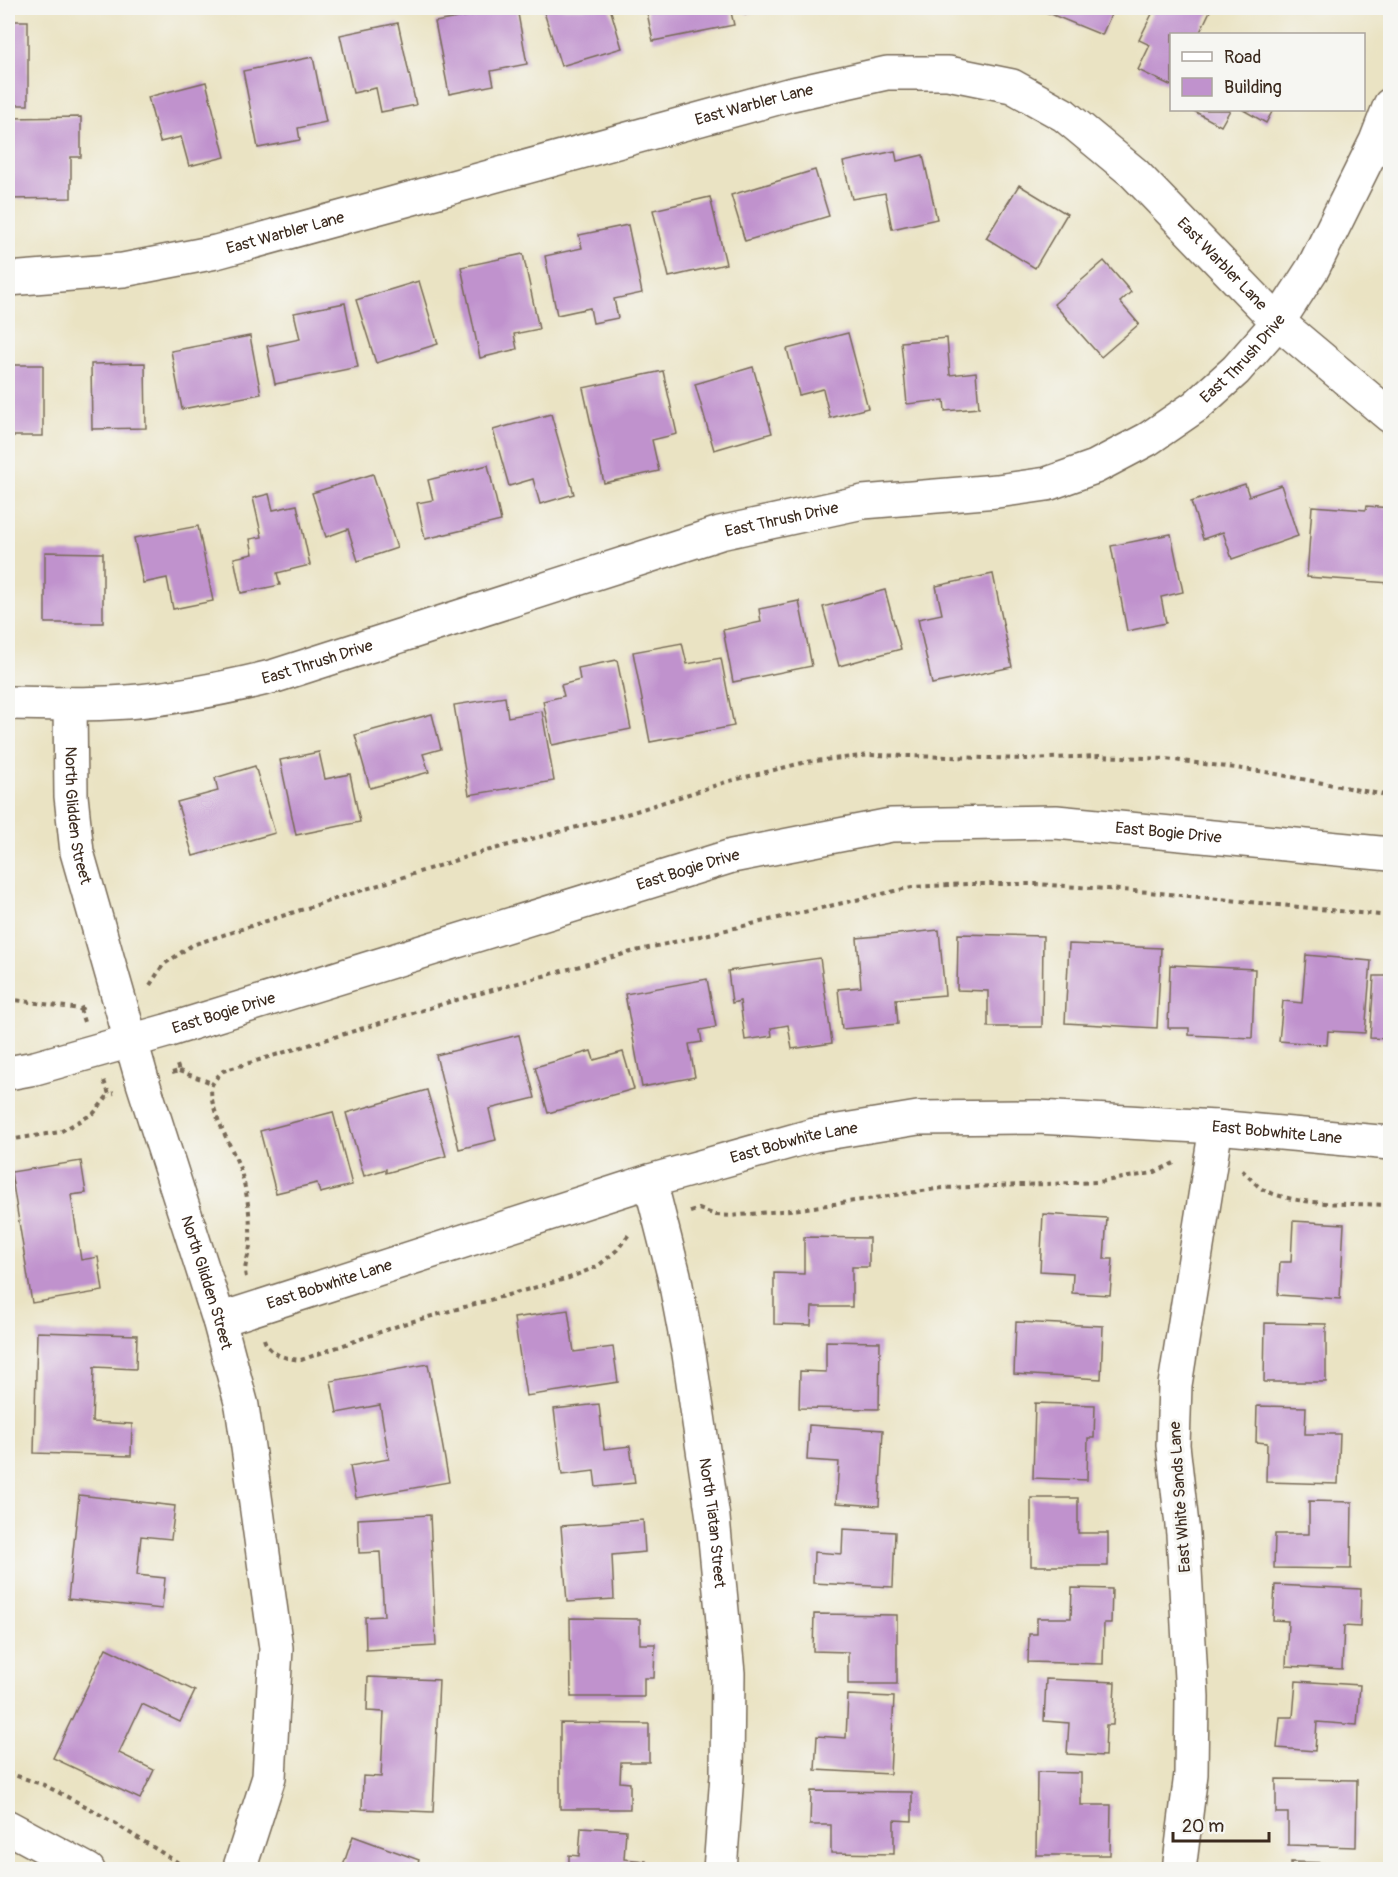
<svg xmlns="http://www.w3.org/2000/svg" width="1398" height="1877" font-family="Pangolin,sans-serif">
<rect width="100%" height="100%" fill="#f6f6f2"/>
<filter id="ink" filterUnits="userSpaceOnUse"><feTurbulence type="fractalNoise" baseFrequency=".0167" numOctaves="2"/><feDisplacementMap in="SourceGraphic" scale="12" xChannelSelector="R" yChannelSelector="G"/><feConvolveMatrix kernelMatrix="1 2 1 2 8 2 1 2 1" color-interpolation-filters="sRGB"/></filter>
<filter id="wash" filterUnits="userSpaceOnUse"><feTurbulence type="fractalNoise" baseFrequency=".008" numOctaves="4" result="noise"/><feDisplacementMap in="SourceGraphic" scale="24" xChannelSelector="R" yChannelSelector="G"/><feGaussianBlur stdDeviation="1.35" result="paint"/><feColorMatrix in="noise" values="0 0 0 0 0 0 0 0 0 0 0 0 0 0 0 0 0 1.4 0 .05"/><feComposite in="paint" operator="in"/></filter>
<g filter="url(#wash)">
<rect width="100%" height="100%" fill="#eae3c3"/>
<g id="blocks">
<g fill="#c092cd">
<path d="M513,8H517L527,64L491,71L494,85L449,94L435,22Z"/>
<path d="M548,8H610L622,48L561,66L543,9Z"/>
<path d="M646,8H730L734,25L653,41Z"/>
<path d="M745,8H772L746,14Z"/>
<path d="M1045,8H1114L1102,35L1043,11Z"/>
<path d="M1155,8H1204L1210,11L1199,34H1172V86L1138,70L1150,45L1139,40Z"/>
<rect x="8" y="21" width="20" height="84"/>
<path d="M398,23L416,105L381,112L376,88L353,93L340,35Z"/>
<path d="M313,57L326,122L298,128L300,140L258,148L243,71Z"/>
<path d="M206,82L225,157L189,166L181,137L160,142L148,97Z"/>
<path d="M1192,110H1230L1221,126Z"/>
<path d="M1243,110H1273L1266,123Z"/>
<path d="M81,117V157H71V198L8,199V118Z"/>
<path d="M895,151L897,161L923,155L937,219L892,229L885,193L852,199L843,162Z"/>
<path d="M815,170L829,216L745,241L731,195Z"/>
<path d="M1019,185L1067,214L1035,268L986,238Z"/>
<path d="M710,197L726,264L669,277L653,210Z"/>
<path d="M628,225L642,293L614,299L618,318L593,323L590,308L557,315L545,256L582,248L579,235Z"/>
<path d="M523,254L539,329L514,334L517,349L480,358L461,267Z"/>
<path d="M1104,261L1131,292L1120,302L1139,324L1101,357L1054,304Z"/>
<path d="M419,281L438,344L376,363L356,300Z"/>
<path d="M345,303L358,367L275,384L267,346L300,339L294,313Z"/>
<path d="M848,333L868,408L830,418L823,389L799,395L787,349Z"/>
<path d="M250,336L261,394L182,409L171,351Z"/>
<path d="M947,338L950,375L976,372L979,408L945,411L944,400L907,404L901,342Z"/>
<path d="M145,363L146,428L92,429L91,364Z"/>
<rect x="8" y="365" width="35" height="71"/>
<path d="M753,367L772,433L714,450L695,384Z"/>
<path d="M663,371L677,434L652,440L659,471L604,483L583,388Z"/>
<path d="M551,414L574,494L540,504L533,479L509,486L493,430Z"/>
<path d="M488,465L501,521L425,539L417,503L433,500L428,480Z"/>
<path d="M373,474L397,548L358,561L348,529L326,537L312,493Z"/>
<path d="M1245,484L1249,496L1281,485L1298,536L1232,559L1223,532L1203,539L1191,502Z"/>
<path d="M269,494L273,510L297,505L310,565L277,573L280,585L241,593L234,558L253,554L250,539L262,537L253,498Z"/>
<path d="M1312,506L1366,510L1367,506L1390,508V583L1307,577Z"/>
<path d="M198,526L213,601L173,609L167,578L143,583L134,538Z"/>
<path d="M1171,534L1183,592L1161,597L1166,623L1127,631L1111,546Z"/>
<path d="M45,552L103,553V623H45Z"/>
<path d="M993,574L1012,667L932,684L918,619L942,614L936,586Z"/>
<path d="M885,590L901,649L839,666L823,607Z"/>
<path d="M799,601L812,666L733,682L723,630L761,622L759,609Z"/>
<path d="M682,643L687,664L721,658L734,726L650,742L633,652Z"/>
<path d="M617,660L631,729L552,745L543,701L564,696L561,685L580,680L578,668Z"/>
<path d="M505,697L508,717L542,711L554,781L469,795L454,705Z"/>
<path d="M432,714L441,749L423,754L429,772L370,788L355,735Z"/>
<path d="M319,752L325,779L350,774L360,822L296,835L280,760Z"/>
<path d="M255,766L275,833L193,856L177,802L218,791L215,778Z"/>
<path d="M939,930L945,995L896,999L898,1024L842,1029L838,989L861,987L857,938Z"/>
<path d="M958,934L1043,936L1042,1027H988V991L957,990Z"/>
<path d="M1069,944L1161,948L1157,1028L1065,1023Z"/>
<path d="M1306,955L1371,961L1365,1033L1328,1031L1327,1045L1279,1041L1283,1001L1302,1003Z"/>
<path d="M820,958L832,1043L792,1049L788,1025L771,1028L772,1036L745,1040L740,1001L732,1003L728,971Z"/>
<path d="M1170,965L1255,969L1252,1038L1189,1035V1028H1168Z"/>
<path d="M1374,976H1390V1039L1370,1038Z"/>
<path d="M707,979L716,1027L700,1030L702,1042L689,1044L695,1077L642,1087L625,994Z"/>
<path d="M519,1035L535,1098L489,1109L496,1140L459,1149L436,1055Z"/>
<path d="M591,1051L594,1060L623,1052L634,1089L548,1113L535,1067Z"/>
<path d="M427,1090L446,1156L386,1173V1169L364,1176L346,1113Z"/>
<path d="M333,1112L352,1185L320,1193L317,1183L276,1193L260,1131Z"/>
<path d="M81,1161L86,1193L71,1195L81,1260L98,1257L103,1291L32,1303L11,1172Z"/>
<path d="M1043,1214L1107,1218L1104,1259H1113L1110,1295L1072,1293L1073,1273L1040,1271Z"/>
<path d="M1293,1221L1344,1224L1340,1299L1278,1295L1280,1262H1291Z"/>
<path d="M804,1237L869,1238V1267H852V1307H812L811,1325L774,1324V1273L804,1274Z"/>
<path d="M568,1310L574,1352L613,1347L618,1382L526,1396L514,1318Z"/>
<path d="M1016,1322L1103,1326L1101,1379L1014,1374Z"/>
<path d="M1265,1323L1326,1324V1382H1264Z"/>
<path d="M37,1332L137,1335L136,1369L94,1367L92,1422L132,1424L131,1456L34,1453Z"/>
<path d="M826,1341L880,1342L879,1409L799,1408L800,1371L826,1372Z"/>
<path d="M428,1364L449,1482L356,1498L350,1466L389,1459L380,1405L337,1413L331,1381Z"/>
<path d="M1035,1403L1095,1405L1094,1438H1088L1087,1480L1033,1478Z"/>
<path d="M599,1404L604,1449L630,1446L635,1483L596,1487L594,1471L562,1475L554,1409Z"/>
<path d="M1257,1406L1306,1407L1305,1434H1340L1338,1484L1266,1482L1267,1443L1256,1442Z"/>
<path d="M809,1425L883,1430L879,1506L836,1503L839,1462L807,1460Z"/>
<path d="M79,1495L175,1506L171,1539L141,1536L137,1575L165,1578L162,1609L68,1599Z"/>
<path d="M1031,1498H1078V1533H1108V1566H1031Z"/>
<path d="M1309,1501L1352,1502L1351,1569L1274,1568L1275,1534H1309Z"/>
<path d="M430,1515L436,1646L366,1650L365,1617L384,1616L380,1552L359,1553L358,1519Z"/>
<path d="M643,1520L645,1552L612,1555L614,1599L567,1602L561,1526Z"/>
<path d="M843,1529L895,1532L893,1587L813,1583L814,1552L842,1554Z"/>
<path d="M1275,1585L1361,1589L1360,1627L1344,1626L1342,1669L1286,1666L1288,1621L1273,1620Z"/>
<path d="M1072,1588L1112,1589L1111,1623H1104L1103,1664L1028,1662L1029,1634H1037V1618H1071Z"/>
<path d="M814,1614L897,1615V1684H848V1652L813,1651Z"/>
<path d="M570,1618L640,1619V1644H655L654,1678H644V1697H571Z"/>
<path d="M106,1648L195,1691L180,1722L142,1704L119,1753L154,1770L140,1799L53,1758Z"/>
<path d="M368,1677L439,1680L433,1812L362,1809L363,1776L381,1777L384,1712L367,1711Z"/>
<path d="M1046,1679L1115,1682L1113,1725H1106L1105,1756L1067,1754L1069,1723L1044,1721Z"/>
<path d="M1296,1681L1360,1685L1357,1725L1317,1722L1315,1751L1277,1748L1280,1717H1293Z"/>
<path d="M848,1695L894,1697L890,1774L815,1770L817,1736L846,1738Z"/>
<path d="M560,1723L649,1724V1762H621L620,1782L630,1783V1809H560Z"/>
<path d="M1037,1772L1081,1773V1805H1111L1110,1855H1036Z"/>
<path d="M1276,1779L1357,1780L1356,1847L1288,1845V1813H1276Z"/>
<path d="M811,1791L912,1792V1821L894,1820V1854L831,1853V1825H810Z"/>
<path d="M581,1827L626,1830L624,1859L646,1861L645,1870H569V1855L579,1856Z"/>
<path d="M353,1836L419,1860L416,1870H354L343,1866Z"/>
<path d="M1291,1862L1336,1863V1870H1291Z"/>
</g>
</g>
</g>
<g filter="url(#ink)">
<use href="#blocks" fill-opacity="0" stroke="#786b58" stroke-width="1.5"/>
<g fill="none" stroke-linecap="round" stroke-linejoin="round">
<defs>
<g id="minor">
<path id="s1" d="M8,279L123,270L216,252L788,95L887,73H948L1012,86L1064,115L1134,173L1278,322L1390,416"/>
<path id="s2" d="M8,703C47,704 87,705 127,702C177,698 226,688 275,676L720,533L863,502L997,491L1047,484L1095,467L1148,439L1196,406L1236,370L1278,322L1313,268L1376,141L1390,105"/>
<path id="s3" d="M70,704L71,796L77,852L143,1083L219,1320L242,1406L254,1489L276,1648L269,1777L239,1870"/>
<path id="s4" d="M8,1073L35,1068L166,1031L732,856L891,825L1056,822L1390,854"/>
<path id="s5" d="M650,1181L674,1275L689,1354L713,1518L728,1673L727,1775L720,1870"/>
<path id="s6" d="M219,1320L650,1181L814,1135L918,1118L1038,1117L1216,1127L1390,1143"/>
<path d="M8,1827L88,1870"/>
<path d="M1179,1870L1191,1774L1192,1697L1183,1534L1173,1445L1175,1385L1216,1127"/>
</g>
</defs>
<use href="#minor" stroke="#786b58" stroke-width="36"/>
<g stroke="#786b58" stroke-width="4" stroke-dasharray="4.5 4.5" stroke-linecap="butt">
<path d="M150,985L163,965L192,945L475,854L630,813L726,782L806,762L870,755L1027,759L1099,756L1166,759L1266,772L1390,796"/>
<path d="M8,999L80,1009L87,1006"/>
<path d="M80,1009L84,1022"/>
<path d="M179,1071L212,1083"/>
<path d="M172,1073L179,1071L176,1062"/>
<path d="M104,1081L109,1094L114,1093"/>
<path d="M8,1140L60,1132L94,1113L109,1094"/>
<path d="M1242,1170C1248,1176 1255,1184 1262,1189C1297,1207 1352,1203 1390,1205"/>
<path d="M690,1212L699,1209L716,1215L731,1216L800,1209L943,1188L1099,1182L1153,1173L1176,1162"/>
<path d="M246,1277C243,1267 249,1256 250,1246C251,1220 248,1196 241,1172C235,1151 206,1106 212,1085C214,1080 219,1075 223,1071L449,1002L631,952L912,887L968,884H1036L1149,892L1390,916"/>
<path d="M264,1339C269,1355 287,1359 301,1360L403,1324L569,1278L598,1266L617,1250L630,1233"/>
<path d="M8,1773L44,1785L91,1809L177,1862V1870"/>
</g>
<use href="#minor" stroke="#fff" stroke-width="33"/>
</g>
</g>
<g text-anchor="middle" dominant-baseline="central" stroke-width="6" stroke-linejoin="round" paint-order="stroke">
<g font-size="16" fill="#3b2a1e" stroke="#f6f6f2">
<text stroke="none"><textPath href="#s1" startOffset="768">East Warbler Lane</textPath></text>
<text stroke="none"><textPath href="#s1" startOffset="282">East Warbler Lane</textPath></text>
<text stroke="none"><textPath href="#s1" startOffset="1308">East Warbler Lane</textPath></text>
<text stroke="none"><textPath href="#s2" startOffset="1304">East Thrush Drive</textPath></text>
<text stroke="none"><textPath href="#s2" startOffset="800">East Thrush Drive</textPath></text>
<text stroke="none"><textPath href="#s2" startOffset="314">East Thrush Drive</textPath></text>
<text stroke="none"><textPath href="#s3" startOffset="112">North Glidden Street</textPath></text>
<text stroke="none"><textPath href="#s4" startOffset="1196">East Bogie Drive</textPath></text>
<text stroke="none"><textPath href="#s4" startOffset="710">East Bogie Drive</textPath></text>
<text stroke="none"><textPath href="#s4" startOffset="224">East Bogie Drive</textPath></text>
<text stroke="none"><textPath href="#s6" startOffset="1088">East Bobwhite Lane</textPath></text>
<text stroke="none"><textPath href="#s6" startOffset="602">East Bobwhite Lane</textPath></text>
<text stroke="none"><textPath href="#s3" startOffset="598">North Glidden Street</textPath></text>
<text stroke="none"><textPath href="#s6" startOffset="116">East Bobwhite Lane</textPath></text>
<text transform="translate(1180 1497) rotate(-94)">East White Sands Lane</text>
<text stroke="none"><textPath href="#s5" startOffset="348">North Tiatan Street</textPath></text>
</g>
</g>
<rect width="1398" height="1877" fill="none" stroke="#f6f6f2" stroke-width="30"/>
<rect x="1170" y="33" width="195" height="78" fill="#f6f6f2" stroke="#aba49d" stroke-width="1.5"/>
<rect x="1182" y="52" width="30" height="9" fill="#ffffff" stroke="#aba49d" stroke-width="1.5"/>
<text x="1224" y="63" font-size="18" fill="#3b2a1e">Road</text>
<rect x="1182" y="78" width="30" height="18" fill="#c092cd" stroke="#aba49d" stroke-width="1.5"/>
<text x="1224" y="93" font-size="18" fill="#3b2a1e">Building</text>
<path d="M1173 1832v9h96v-9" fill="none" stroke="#3b2a1e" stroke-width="3"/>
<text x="1182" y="1832" font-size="18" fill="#3b2a1e" stroke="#f6f6f2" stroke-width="4.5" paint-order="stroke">20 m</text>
</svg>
